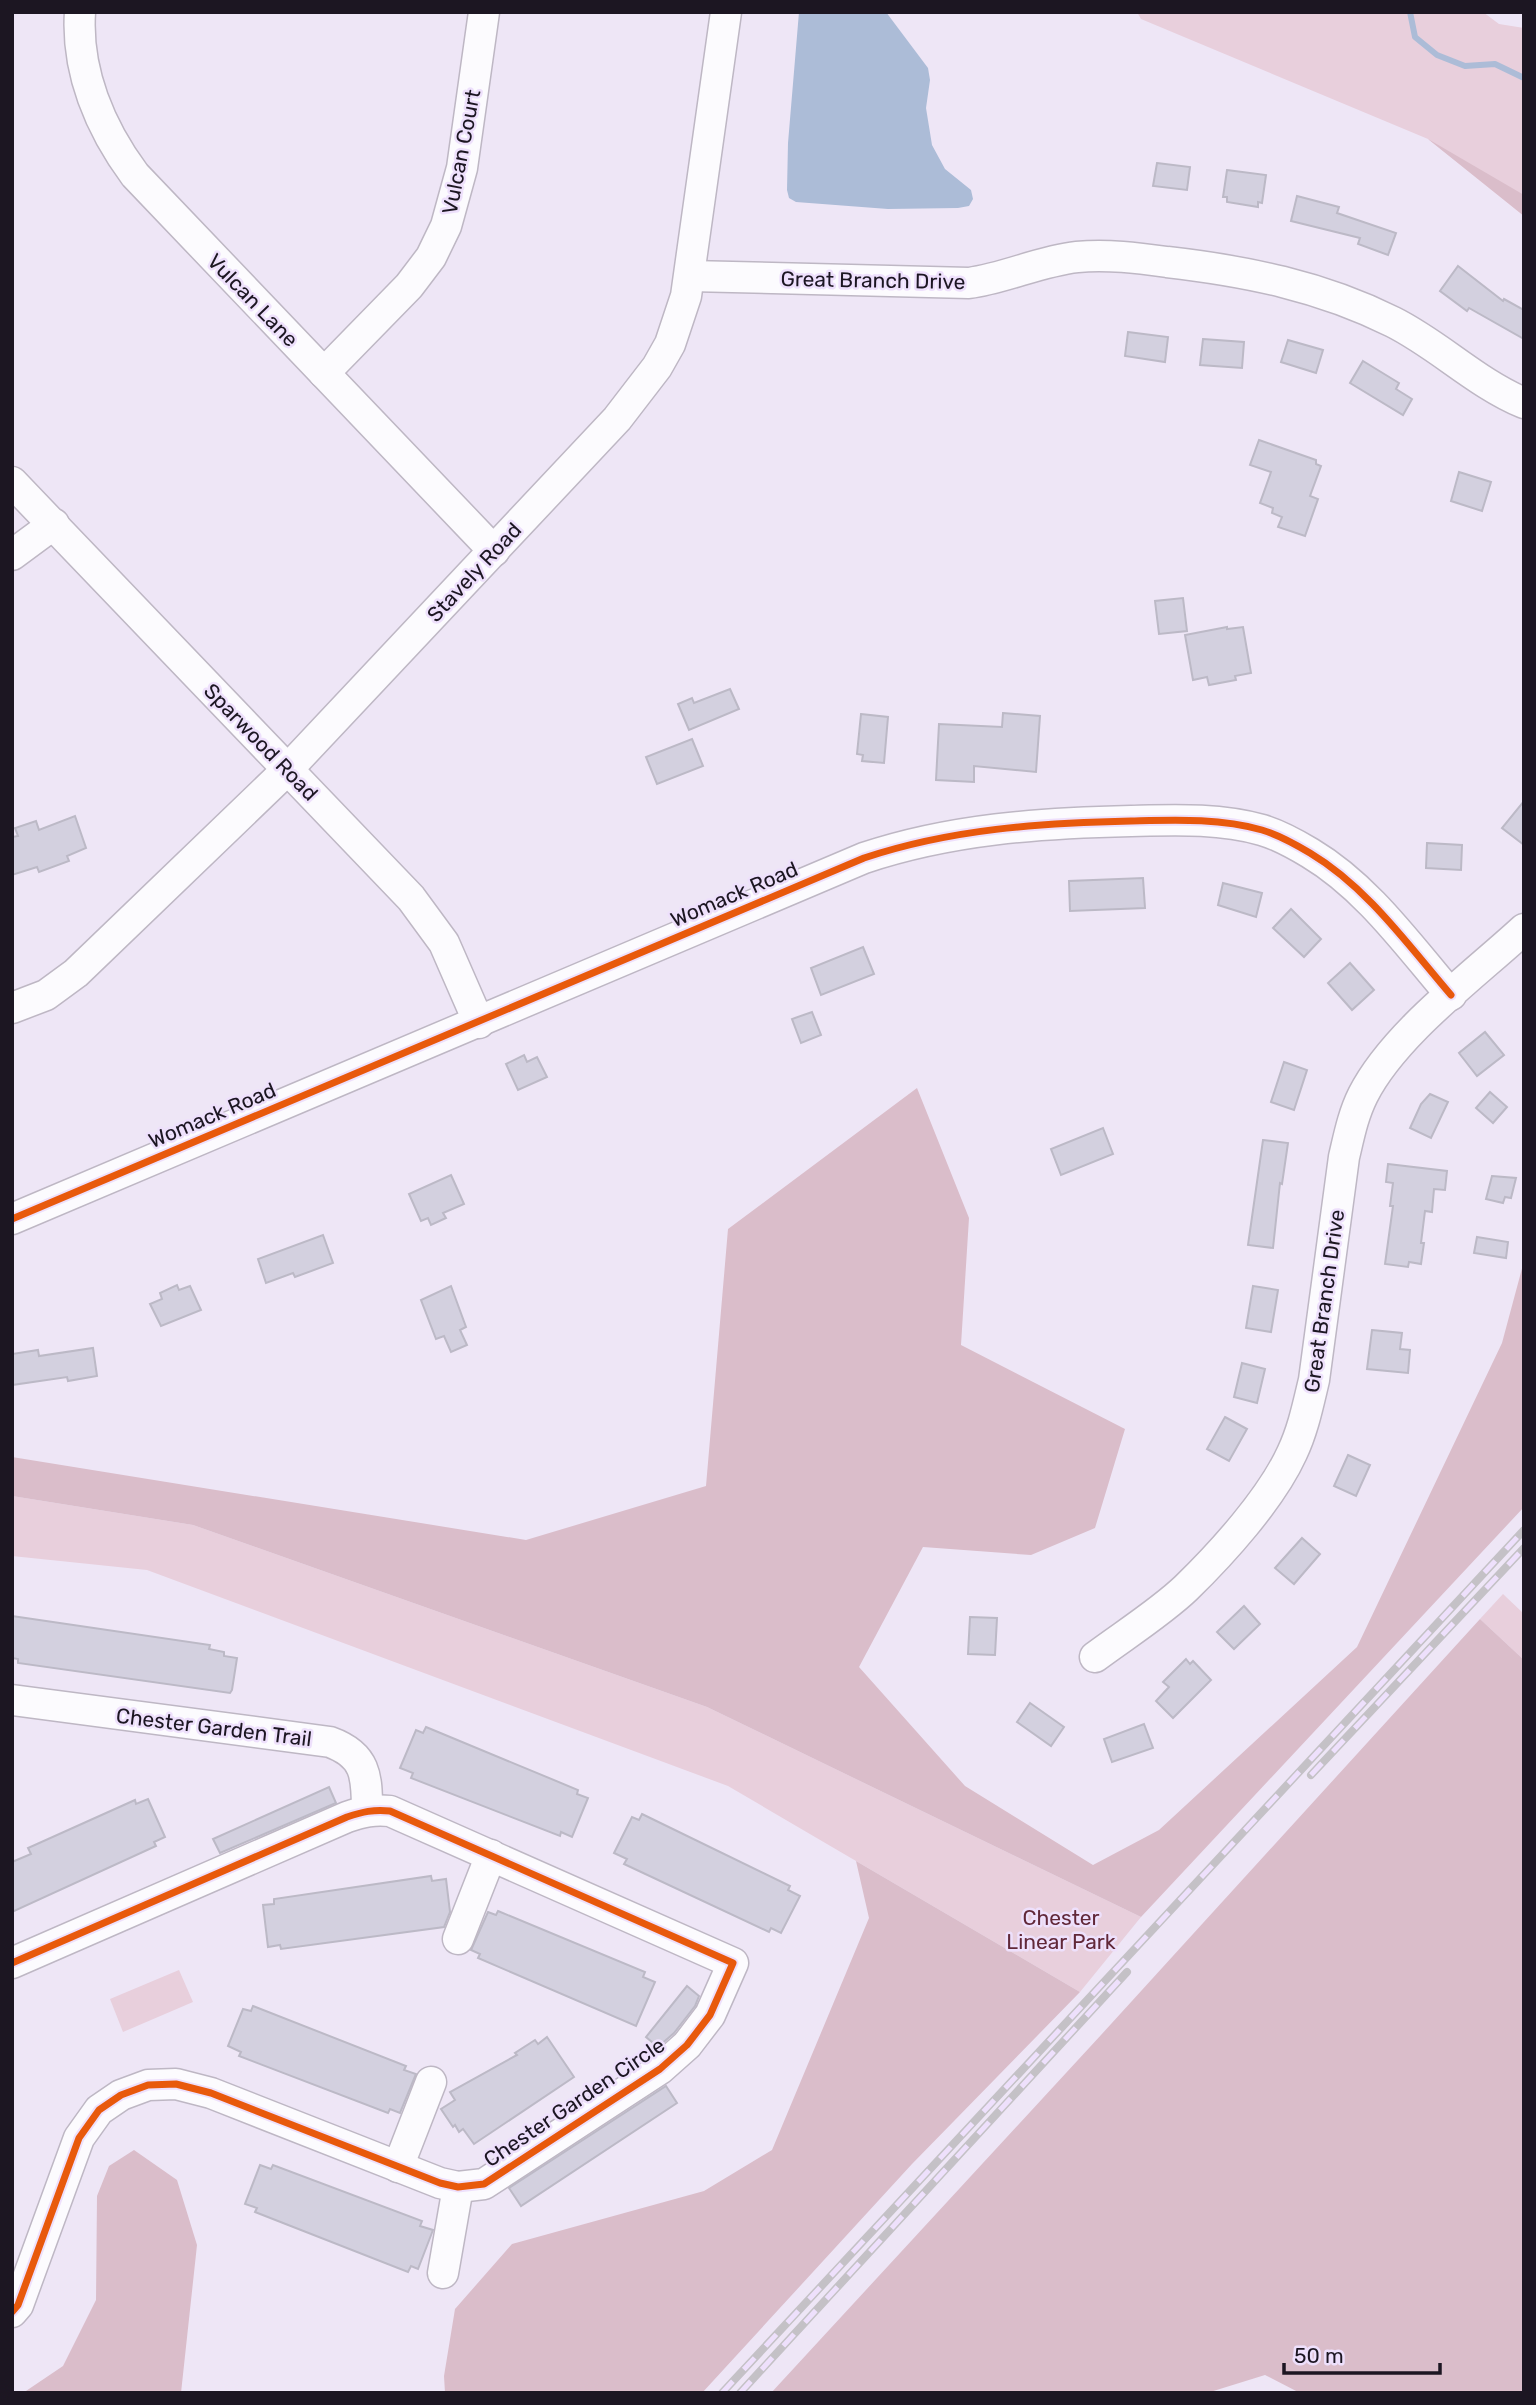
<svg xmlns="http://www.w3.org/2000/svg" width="1536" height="2405" font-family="Rubik,sans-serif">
<rect width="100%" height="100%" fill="#eee6f6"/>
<g fill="#e8cfdc">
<path d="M1137,12H1483L1499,24L1524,28V216L1428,139L1141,19Z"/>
<path d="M12,1496L193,1525L707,1707L1141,1917L1080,1992L728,1786L147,1570L12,1556Z"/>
<path d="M1503,1594L1524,1614V1660L1480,1619Z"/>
<path d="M179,1970L193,2002L123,2032L110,1999Z"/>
</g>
<g fill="#dabdca">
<path d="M1428,139L1524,195V216Z"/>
<path d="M917,1088L969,1218L961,1345L1125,1429L1095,1528L1031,1555L923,1547L859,1667L965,1786L1093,1865L1159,1830L1357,1647L1502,1343L1524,1261V1507L1141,1917L707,1707L193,1525L12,1496V1457L526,1540L706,1486L728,1229Z"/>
<path d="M1480,1619L1524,1660V2393H1300L1265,2375L1207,2393H771L1101,2035Z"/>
<path d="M856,1861L1080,1992L912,2164L702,2393H445L444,2376L455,2309L512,2244L704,2191L772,2150L869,1918Z"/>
<path d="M134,2150L177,2180L197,2245L181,2393H23L63,2366L96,2300L97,2196L109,2166Z"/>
</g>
<path fill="#acbcd7" d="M799,12H886L928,68L930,80L926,108L932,145L945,169L971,190L973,199L969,206L958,208L888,209L796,202L789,198L787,190L788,143Z"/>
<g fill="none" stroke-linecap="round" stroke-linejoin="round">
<path stroke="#acbcd7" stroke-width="6" d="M1410,12L1415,37L1437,55L1465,66L1495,64L1524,78"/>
</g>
<g fill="#d3d0df" stroke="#bcb9c6" stroke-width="2">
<path d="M1157,163L1190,167L1187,190L1153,186Z"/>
<path d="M1227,170L1266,175L1262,203L1258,202V207L1227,202V197H1223Z"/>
<path d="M1297,196L1339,207L1337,213L1396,233L1388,255L1358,244L1360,238L1291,221Z"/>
<path d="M1458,266L1503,301L1504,299L1524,310V339L1469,308L1467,311L1440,291Z"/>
<path d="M1128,332L1168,337L1165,362L1125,356Z"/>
<path d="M1203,339L1244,342L1242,368L1200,365Z"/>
<path d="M1288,340L1323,350L1316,373L1281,362Z"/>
<path d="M1363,361L1399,383L1396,389L1412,399L1403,415L1350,383Z"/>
<path d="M1259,440L1316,460V464L1321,466L1310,496L1318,499L1305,536L1278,527L1282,517L1272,513L1273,508L1260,503L1271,472L1250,465Z"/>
<path d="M1459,472L1491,482L1482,511L1451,501Z"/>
<path d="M1183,598L1187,631L1159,634L1155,601Z"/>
<path d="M1227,627V629L1243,627L1251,673L1235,676L1236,680L1209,685L1207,677L1193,680L1185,635Z"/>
<path d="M730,689L739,709L689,730L678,704L692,698L694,703Z"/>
<path d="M1003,713L1040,716L1036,772L974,766V782L936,780L939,724L1002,727Z"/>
<path d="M861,714L888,717L884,763L862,761L863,755L857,754Z"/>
<path d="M692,739L703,766L657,784L646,757Z"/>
<path d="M1524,801V845L1502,828Z"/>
<path d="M75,816L86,848L67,856L69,861L39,872L37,867L12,875V837L18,836L15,828L36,821L39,830Z"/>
<path d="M1427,843L1462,845L1461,870L1426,868Z"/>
<path d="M1143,878L1145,908L1070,911L1069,881Z"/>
<path d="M1223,883L1262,893L1256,917L1218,905Z"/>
<path d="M1291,909L1321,939L1304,957L1273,928Z"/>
<path d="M863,947L874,974L821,995L811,968Z"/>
<path d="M1350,963L1374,990L1352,1010L1328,983Z"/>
<path d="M812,1012L821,1035L801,1043L792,1019Z"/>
<path d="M1485,1032L1504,1055L1477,1076L1459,1053Z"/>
<path d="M524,1055L527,1062L537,1057L547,1077L518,1090L506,1064Z"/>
<path d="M1284,1062L1307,1070L1294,1110L1271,1102Z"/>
<path d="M1490,1092L1507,1107L1493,1123L1476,1108Z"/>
<path d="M1430,1094L1448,1102L1431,1138L1410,1128L1421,1104Z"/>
<path d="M1103,1128L1113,1154L1061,1175L1051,1149Z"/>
<path d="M1263,1140L1288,1143L1282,1184L1280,1183L1273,1248L1248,1245Z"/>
<path d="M1388,1164L1447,1171L1445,1190L1434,1189L1432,1212L1425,1211L1421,1243H1424L1421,1264L1409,1262L1408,1267L1385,1264L1393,1206H1390L1393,1183L1386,1182Z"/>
<path d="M451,1175L464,1204L443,1213L446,1218L431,1225L428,1218L421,1221L409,1194Z"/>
<path d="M1492,1176L1516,1178L1511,1198L1505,1197L1503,1203L1486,1199Z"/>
<path d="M323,1235L333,1263L295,1277L293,1273L266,1283L258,1259Z"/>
<path d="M1477,1237L1508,1242L1506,1258L1474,1253Z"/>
<path d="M177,1285L179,1290L190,1286L201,1310L161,1326L150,1304L162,1299L160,1293Z"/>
<path d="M451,1286L466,1327L460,1330L467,1345L451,1352L444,1336L436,1339L421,1300Z"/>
<path d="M1253,1286L1278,1290L1271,1332L1246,1328Z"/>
<path d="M1372,1330L1402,1333L1400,1349L1410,1350L1408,1373L1367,1369Z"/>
<path d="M93,1348L97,1376L68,1381L67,1377L12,1385V1354L38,1350L39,1356Z"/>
<path d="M1242,1363L1265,1369L1257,1403L1234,1397Z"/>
<path d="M1225,1417L1247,1429L1229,1461L1207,1449Z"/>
<path d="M1348,1455L1370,1465L1356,1496L1334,1486Z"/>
<path d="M1302,1538L1320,1554L1294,1584L1275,1568Z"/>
<path d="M1244,1606L1260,1624L1234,1649L1217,1632Z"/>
<path d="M12,1616L210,1645L209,1649L224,1652V1656L237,1658L232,1690L230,1693L18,1663V1659L12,1658Z"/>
<path d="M970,1617L997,1618L995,1655L968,1654Z"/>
<path d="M1186,1659L1190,1664L1193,1661L1211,1680L1173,1718L1156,1701L1169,1687L1163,1682Z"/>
<path d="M1030,1703L1064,1727L1051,1746L1017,1722Z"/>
<path d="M1144,1724L1153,1748L1112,1762L1104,1739Z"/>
<path d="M426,1727L578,1790L577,1794L588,1798L572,1837L561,1832L560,1836L411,1778L413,1773L400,1768L416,1730L423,1733Z"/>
<path d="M329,1787L336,1803L220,1853L213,1839Z"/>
<path d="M148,1799L165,1837L154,1842L156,1846L12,1912V1862L31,1854L28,1848L135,1800L136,1804Z"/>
<path d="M642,1814L790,1886L788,1890L800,1896L781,1933L771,1928L769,1932L624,1864L627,1859L614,1853L632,1817L639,1820Z"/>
<path d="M431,1876L432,1881L446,1879L450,1912L444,1927L281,1949L280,1945L268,1947L263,1905L274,1904V1899Z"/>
<path d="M498,1911L645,1972L643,1977L655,1982L636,2026L478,1958L480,1954L471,1950L488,1912L496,1915Z"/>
<path d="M687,1986L699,1996L695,2006L674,2033L658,2047L646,2037Z"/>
<path d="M253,2006L406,2066L404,2070L416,2074L400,2113L390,2109L388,2113L239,2056L241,2052L228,2046L243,2009L251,2011Z"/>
<path d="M547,2037L574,2077L474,2144L463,2129L459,2132L455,2125L453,2127L441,2109L455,2100L450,2092L517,2055L515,2053L535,2040L538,2044Z"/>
<path d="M666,2086L677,2103L521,2206L509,2188Z"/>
<path d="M260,2165L271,2169L273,2165L422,2221L420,2226L433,2230L418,2269L411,2266L408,2272L255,2212L257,2208L245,2204Z"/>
</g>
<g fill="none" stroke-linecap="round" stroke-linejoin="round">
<defs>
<g id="minor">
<path d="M80,12C76,71 100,128 135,175L494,551"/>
<path d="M690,276L969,283C1006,278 1040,261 1077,257C1107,254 1138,258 1167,262C1246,271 1321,286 1393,322C1439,345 1476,383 1524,403"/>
<path d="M324,373L409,286L431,257L446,226L462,168L484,12"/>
<path d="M12,482L411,898L444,943L479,1023"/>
<path d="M12,555L54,524"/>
<path d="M12,1008L46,995L76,973L287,770L617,419L657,367L670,344L686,296L726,12"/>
<path d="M12,1219L864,858C951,829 1040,823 1131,821C1175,820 1219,818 1262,830C1279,835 1295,844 1310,853C1367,887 1408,945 1451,995"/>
<path d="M1095,1657C1123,1636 1161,1612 1186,1588C1222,1553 1271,1499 1292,1453C1303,1430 1308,1405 1314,1380L1344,1157C1349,1136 1353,1115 1363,1095C1394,1034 1473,976 1524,929"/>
<path d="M12,1700L330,1742C366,1755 367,1776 367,1810"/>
<path d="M458,1939L491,1855"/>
<path d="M12,1963L347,1817C362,1812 374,1809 390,1811L733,1963L710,2015L687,2045L660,2069L484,2184L458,2187L440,2183L211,2093L176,2084L148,2085L121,2095L99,2110L79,2138L18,2305L12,2312"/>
<path d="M398,2167L431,2082"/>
<path d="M443,2273L458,2187"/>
</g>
</defs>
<use href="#minor" stroke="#beb7c4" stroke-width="33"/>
<use href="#minor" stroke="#fcfbfe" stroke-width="30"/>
<defs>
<g id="rail">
<path d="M1311,1775L1524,1548"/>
<path d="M722,2393L1524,1530"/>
<path d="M740,2393L1127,1972"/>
</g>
</defs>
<use href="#rail" stroke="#c4c1c6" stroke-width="8"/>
<use href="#rail" stroke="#eee0fc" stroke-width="5" stroke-dasharray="16" stroke-linecap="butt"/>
<defs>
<g id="cycleway">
<path d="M12,1219L864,858C951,829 1040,823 1131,821C1175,820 1219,818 1262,830C1279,835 1295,844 1310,853C1367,887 1408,945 1451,995"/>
<path d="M12,1963L347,1817C362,1812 374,1809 390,1811L733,1963L710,2015L687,2045L660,2069L484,2184L458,2187L440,2183L211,2093L176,2084L148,2085L121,2095L99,2110L79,2138L18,2305L12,2312"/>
</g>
</defs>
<use href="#cycleway" stroke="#eee0fc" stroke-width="11"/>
<use href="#cycleway" stroke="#e8590c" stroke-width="7"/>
</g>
<g text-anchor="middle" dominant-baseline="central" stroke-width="5" stroke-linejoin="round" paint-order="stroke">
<g font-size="21" fill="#1c1622" stroke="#eee0fc">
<text transform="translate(461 152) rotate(-79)">Vulcan Court</text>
<text transform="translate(873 280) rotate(1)">Great Branch Drive</text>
<text transform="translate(253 300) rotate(46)">Vulcan Lane</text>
<text transform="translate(474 572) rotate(-47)">Stavely Road</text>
<text transform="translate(261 742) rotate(46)">Sparwood Road</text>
<text transform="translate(734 894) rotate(-23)">Womack Road</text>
<text transform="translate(212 1115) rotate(-23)">Womack Road</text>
<text transform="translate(1324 1301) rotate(-82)">Great Branch Drive</text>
<text transform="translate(214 1727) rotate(7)">Chester Garden Trail</text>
<text transform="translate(574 2102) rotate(-34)">Chester Garden Circle</text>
</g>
<g font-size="21" fill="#612839" stroke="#eee0fc">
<text x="1061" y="1917">Chester<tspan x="1061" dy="24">Linear Park</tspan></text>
</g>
</g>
<rect width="1536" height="2405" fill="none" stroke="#1c1622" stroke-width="28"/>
<path d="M1284 2363v10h156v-10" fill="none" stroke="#1c1622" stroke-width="3.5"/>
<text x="1294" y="2363" font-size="21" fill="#1c1622" stroke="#eee0fc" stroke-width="5" paint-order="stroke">50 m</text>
</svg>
